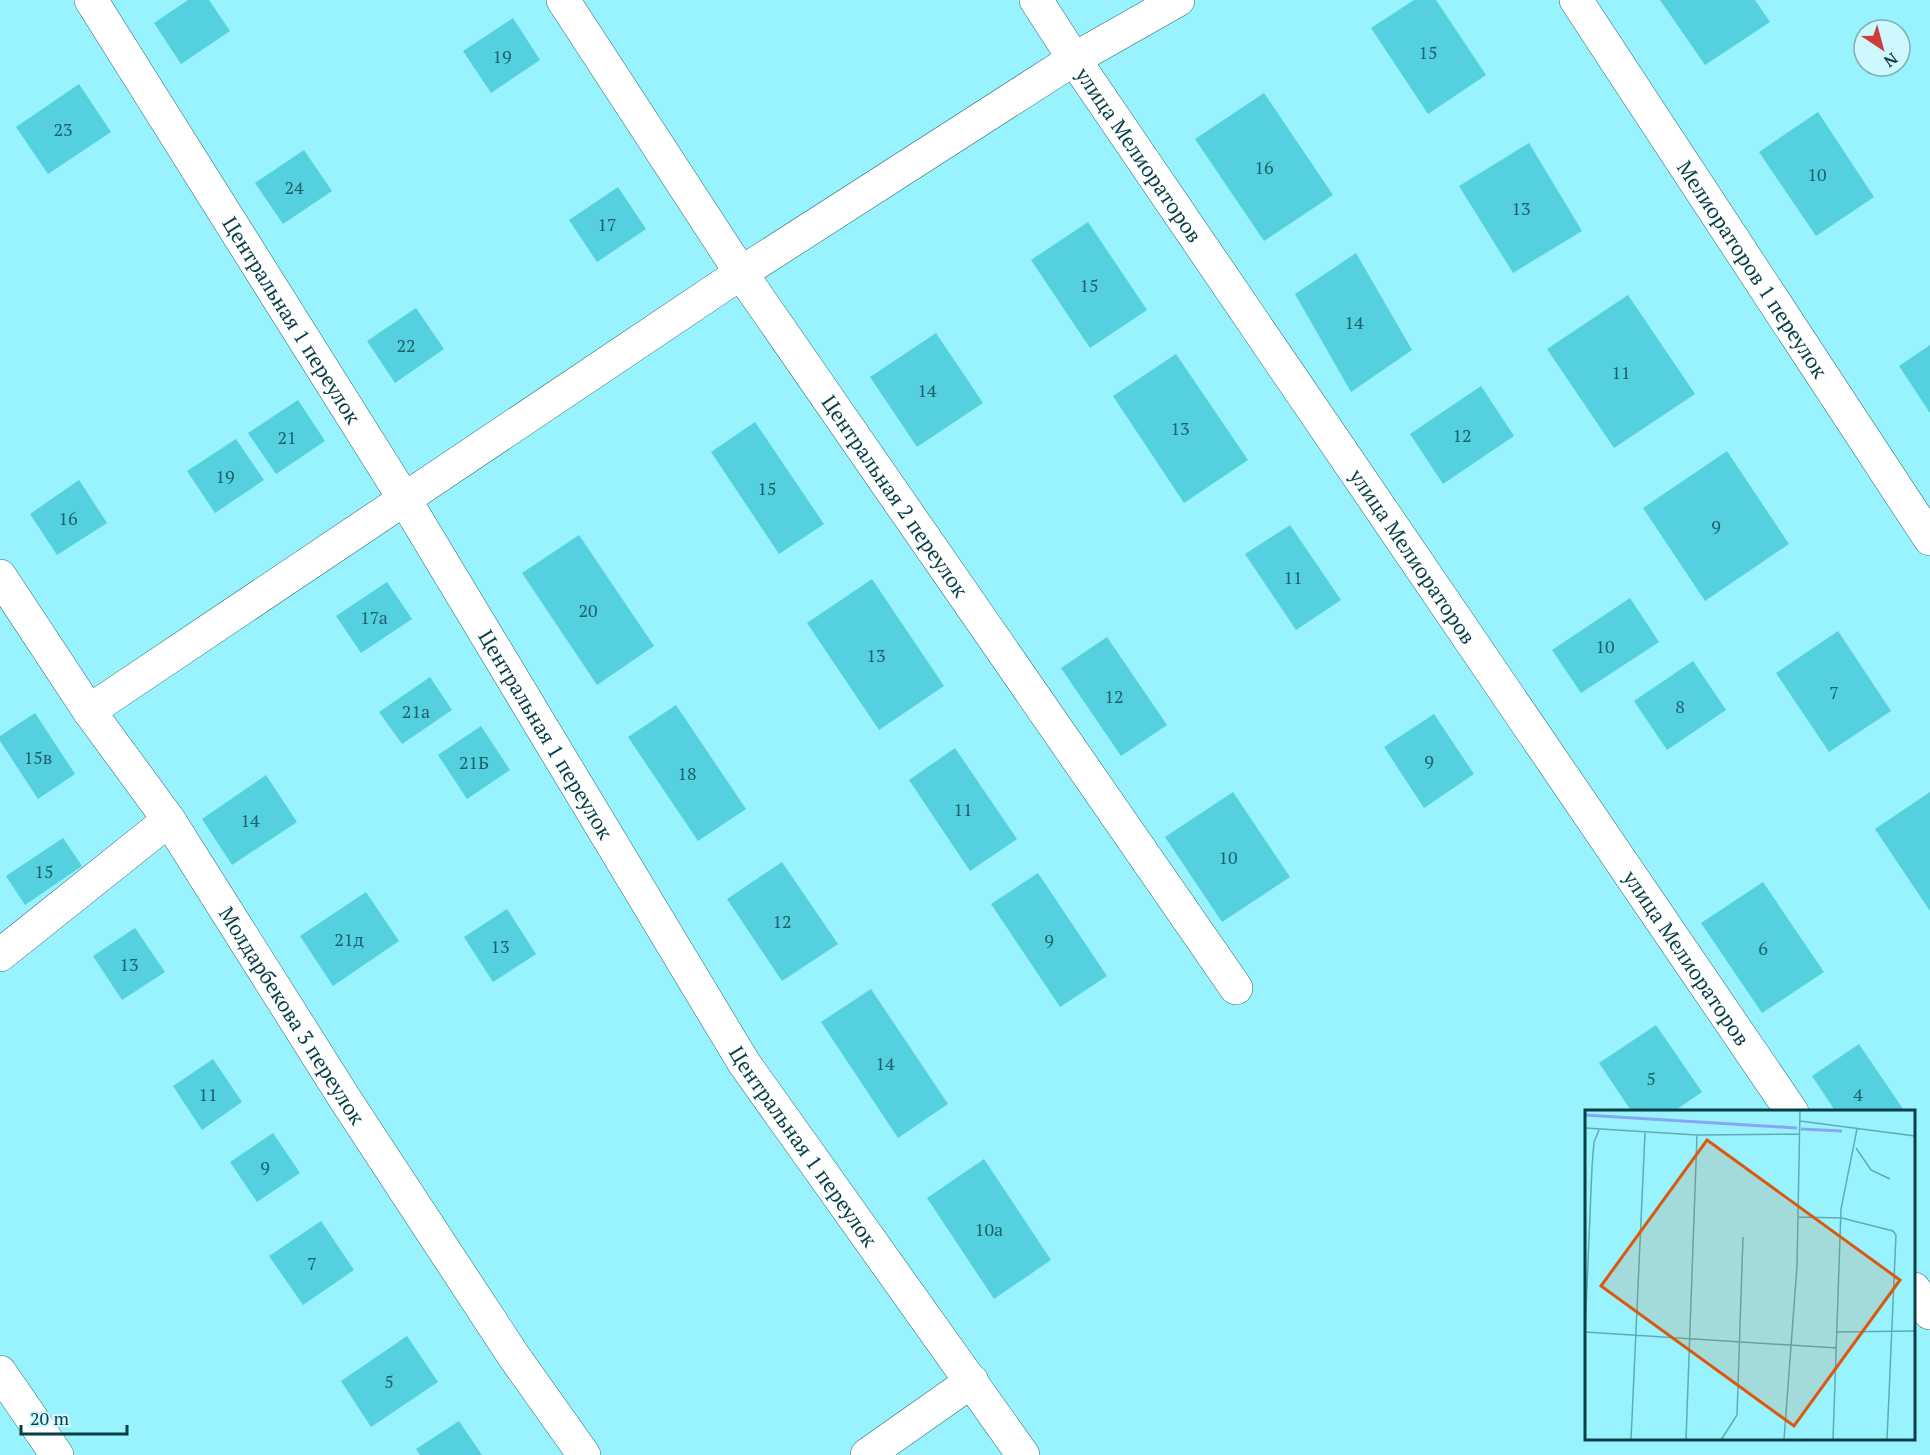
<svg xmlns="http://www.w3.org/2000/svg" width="1930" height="1455" font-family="'PT Serif',serif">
<rect width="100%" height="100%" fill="#99f3fe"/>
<g fill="#55d0de">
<path d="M188,0H209L230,31L181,64L154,23Z"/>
<path d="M1414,0H1436L1486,75L1428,114L1371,28Z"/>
<path d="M1660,0H1755L1770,22L1705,65Z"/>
<path d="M513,18L540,60L491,93L463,51Z"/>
<path d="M79,84L111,132L48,174L16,127Z"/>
<path d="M1264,93L1333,195L1264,241L1195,139Z"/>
<path d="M1818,112L1874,197L1816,236L1759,152Z"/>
<path d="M1529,143L1582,231L1513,273L1459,186Z"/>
<path d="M304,150L332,191L283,224L255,183Z"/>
<path d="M618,187L646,229L597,262L569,220Z"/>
<path d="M1088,222L1147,310L1090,348L1031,260Z"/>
<path d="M1356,253L1412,350L1351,392L1295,294Z"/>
<path d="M1628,295L1695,394L1614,448L1547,349Z"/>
<path d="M416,308L444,349L395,383L367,341Z"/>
<path d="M936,333L983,403L917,447L870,377Z"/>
<path d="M1930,345V413L1899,366Z"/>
<path d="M1176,354L1248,460L1184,503L1113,396Z"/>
<path d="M1481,386L1514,436L1443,484L1410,434Z"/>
<path d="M298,400L325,441L276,474L248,433Z"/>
<path d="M755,422L824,524L779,554L711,452Z"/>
<path d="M236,439L264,480L215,513L187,471Z"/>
<path d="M1727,451L1789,544L1705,601L1643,508Z"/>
<path d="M79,480L107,523L57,555L30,514Z"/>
<path d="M1290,525L1341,600L1296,630L1245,554Z"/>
<path d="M579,535L654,646L597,685L522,573Z"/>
<path d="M872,579L944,686L879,730L807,623Z"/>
<path d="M387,582L412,619L361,653L336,616Z"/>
<path d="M1630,598L1659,642L1581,693L1552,650Z"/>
<path d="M1838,631L1891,711L1829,752L1776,673Z"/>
<path d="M1107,637L1167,725L1121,756L1061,668Z"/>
<path d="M1693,661L1726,710L1667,750L1634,701Z"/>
<path d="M430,677L452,710L402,744L379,712Z"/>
<path d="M676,705L746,809L698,841L628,737Z"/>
<path d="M35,713L75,774L38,799L0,741V736Z"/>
<path d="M1434,714L1474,774L1424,808L1384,747Z"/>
<path d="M481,726L510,770L467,799L438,755Z"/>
<path d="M955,748L1017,839L970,871L909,780Z"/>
<path d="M266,775L297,822L232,865L202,819Z"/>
<path d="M1233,792L1290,877L1222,922L1165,837Z"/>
<path d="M1930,792V911L1875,829Z"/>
<path d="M63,838L82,866L25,905L6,876Z"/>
<path d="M782,862L838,944L782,981L727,899Z"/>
<path d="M1038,873L1107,976L1060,1007L991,904Z"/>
<path d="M1763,882L1824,972L1762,1013L1701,923Z"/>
<path d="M366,892L399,941L333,986L300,936Z"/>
<path d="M507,909L536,954L493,982L464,937Z"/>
<path d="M135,928L165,972L122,1000L93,956Z"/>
<path d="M871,989L948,1104L898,1138L821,1022Z"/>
<path d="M1656,1025L1702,1092L1673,1112H1632L1599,1063Z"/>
<path d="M1859,1044L1905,1112H1836L1812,1076Z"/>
<path d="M213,1059L242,1102L202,1130L173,1086Z"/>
<path d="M273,1133L300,1173L257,1202L230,1162Z"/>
<path d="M984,1159L1051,1260L994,1299L927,1198Z"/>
<path d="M321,1221L354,1270L303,1305L269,1256Z"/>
<path d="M407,1336L438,1382L371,1427L341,1381Z"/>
<path d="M459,1421L482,1455H420L416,1449Z"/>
</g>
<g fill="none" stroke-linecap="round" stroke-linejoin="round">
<defs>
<g id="street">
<path id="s1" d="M91,0L405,500L744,1063L1023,1455"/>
<path id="s2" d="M563,0L741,273L1236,988"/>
<path id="s3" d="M1036,0L1074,59L1792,1112"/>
<path id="s4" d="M1576,0L1930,539"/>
<path id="s5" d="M0,576L89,711L169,820L345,1099L513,1355L584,1455"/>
<path d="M89,711L741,273L1074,59L1178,0"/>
<path d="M0,955L169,820"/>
<path d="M1914,1289L1930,1313"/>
<path d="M0,1372L57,1455"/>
<path d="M867,1455L972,1381"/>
</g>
</defs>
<use href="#street" stroke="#276870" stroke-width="34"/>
<use href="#street" stroke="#fff" stroke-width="33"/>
</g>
<g text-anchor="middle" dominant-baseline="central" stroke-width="4.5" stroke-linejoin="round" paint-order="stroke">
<g font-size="18" fill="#1a636b">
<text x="1428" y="52">15</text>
<text x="502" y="56">19</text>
<text x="63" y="129">23</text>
<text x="1264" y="167">16</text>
<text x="1817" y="174">10</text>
<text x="294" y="187">24</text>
<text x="1521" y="208">13</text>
<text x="607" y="224">17</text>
<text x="1089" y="285">15</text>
<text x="1354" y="322">14</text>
<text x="406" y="345">22</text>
<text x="1621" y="372">11</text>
<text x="927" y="390">14</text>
<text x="1180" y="428">13</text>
<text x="1462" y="435">12</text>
<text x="287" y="437">21</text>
<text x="225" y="476">19</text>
<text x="767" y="488">15</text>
<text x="68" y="518">16</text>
<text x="1716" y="526">9</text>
<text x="1293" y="577">11</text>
<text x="588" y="610">20</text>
<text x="374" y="617">17а</text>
<text x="1605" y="646">10</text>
<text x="876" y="655">13</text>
<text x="1834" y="692">7</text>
<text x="1114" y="696">12</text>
<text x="1680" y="706">8</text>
<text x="416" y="711">21а</text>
<text x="38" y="757">15в</text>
<text x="1429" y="761">9</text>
<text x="474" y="762">21Б</text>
<text x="687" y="773">18</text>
<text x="963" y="809">11</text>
<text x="250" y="820">14</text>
<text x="1228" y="857">10</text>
<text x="44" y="871">15</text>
<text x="782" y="921">12</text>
<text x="349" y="939">21д</text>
<text x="1049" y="940">9</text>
<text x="500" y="946">13</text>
<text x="1763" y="948">6</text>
<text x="129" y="964">13</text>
<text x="885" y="1063">14</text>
<text x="1651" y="1078">5</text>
<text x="208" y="1094">11</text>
<text x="1858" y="1094">4</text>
<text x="265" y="1167">9</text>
<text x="989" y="1229">10а</text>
<text x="312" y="1263">7</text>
<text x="389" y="1381">5</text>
</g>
<g font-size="21" fill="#063f45" stroke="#cef8fd">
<text stroke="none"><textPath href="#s3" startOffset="186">улица Мелиораторов</textPath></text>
<text stroke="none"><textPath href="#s4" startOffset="322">Мелиораторов 1 переулок</textPath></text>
<text stroke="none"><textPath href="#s1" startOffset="378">Центральная 1 переулок</textPath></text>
<text stroke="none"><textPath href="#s2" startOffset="597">Центральная 2 переулок</textPath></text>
<text stroke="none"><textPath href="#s3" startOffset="672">улица Мелиораторов</textPath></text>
<text stroke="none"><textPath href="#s1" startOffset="864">Центральная 1 переулок</textPath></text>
<text stroke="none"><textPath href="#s3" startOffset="1158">улица Мелиораторов</textPath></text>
<text stroke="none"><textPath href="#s5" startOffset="528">Молдарбекова 3 переулок</textPath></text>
<text stroke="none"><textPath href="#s1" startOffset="1350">Центральная 1 переулок</textPath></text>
</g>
</g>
<g transform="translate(1585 1110)">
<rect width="330" height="330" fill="#99f3fe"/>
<path fill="none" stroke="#86a7f3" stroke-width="3" d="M0,5L212,18M216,19L257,21"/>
<path fill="none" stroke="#5eabb4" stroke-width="1.5" d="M215,11L330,26M0,18L112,25L214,24M271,38L286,60L305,69M213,107L257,108L308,121L311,125L302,330M0,222L252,238M252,222L330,221M0,224L7,57L9,32L14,20M46,330L60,23M101,330L112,25M136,330L152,305L158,127M199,330L212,156L215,0M248,330L256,99L272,19"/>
<path fill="#dd580f" fill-opacity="0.15" stroke="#dd580f" stroke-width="3" d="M122,30L315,170L209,316L16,176Z"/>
<rect width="330" height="330" fill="none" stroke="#063f45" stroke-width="3"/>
</g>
<g transform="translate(1882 48) rotate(144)"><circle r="28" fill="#cef8fd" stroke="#7eaeb3" stroke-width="1.5"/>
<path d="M0-4.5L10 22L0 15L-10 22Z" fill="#cc3e3b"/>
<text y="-9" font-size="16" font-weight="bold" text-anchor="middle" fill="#063f45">N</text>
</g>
<path d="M21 1425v9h106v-9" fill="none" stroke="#063f45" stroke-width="3"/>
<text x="30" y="1425" font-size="18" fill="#063f45" stroke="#cef8fd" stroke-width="4.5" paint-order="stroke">20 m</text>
</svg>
